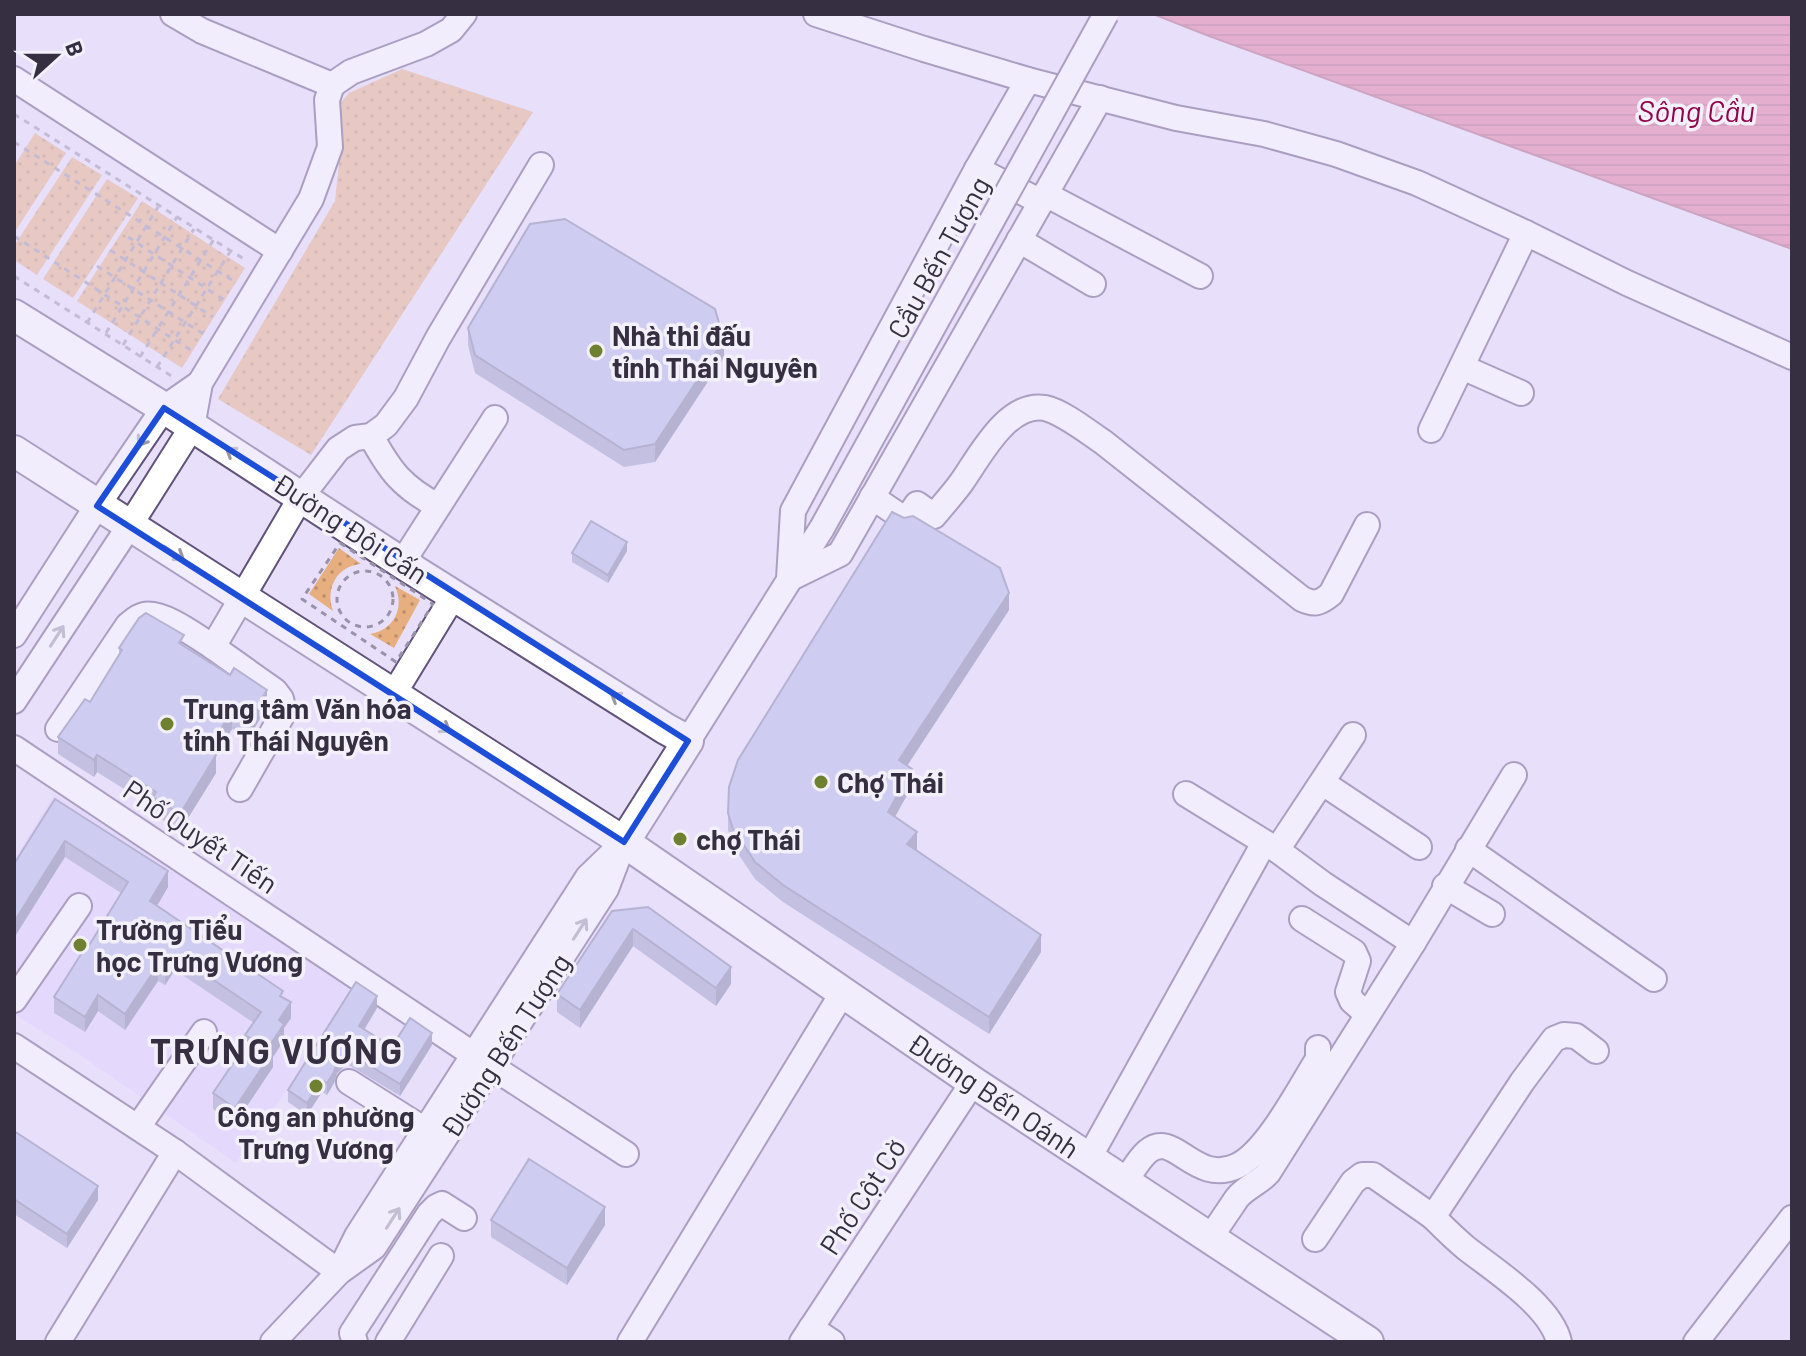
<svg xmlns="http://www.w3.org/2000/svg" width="1806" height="1356" font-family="Barlow,sans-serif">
<defs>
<pattern id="grass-dots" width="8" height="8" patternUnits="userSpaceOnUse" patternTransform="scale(2)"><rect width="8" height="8" fill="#e7ae7f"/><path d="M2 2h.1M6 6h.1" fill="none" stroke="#bc8e6a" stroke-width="1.8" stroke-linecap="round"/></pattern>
<pattern id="water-rules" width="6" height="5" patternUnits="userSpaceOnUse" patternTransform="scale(2)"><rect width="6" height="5" fill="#e07398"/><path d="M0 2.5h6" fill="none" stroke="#b65f7e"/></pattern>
</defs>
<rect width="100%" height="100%" fill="#e8dffb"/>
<path fill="#e1d3fe" d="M54,794L187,876L359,987L236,1163L80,1055L14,1014V860Z"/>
<g fill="url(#grass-dots)">
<path d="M402,69L533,112L311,455L218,399L335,201L339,163L334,130L337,107L349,93Z"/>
<path d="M35,133L66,153L14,233V166Z"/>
<path d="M72,157L102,175L37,275L14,260V246Z"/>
<path d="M107,179L138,198L73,298L43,279Z"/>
<path d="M142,201L245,268L182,368L77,301Z"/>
<path d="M339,548L361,564C337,566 325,588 333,611L309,594Z"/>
<path d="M395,586L420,600L394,648L370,634C394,630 405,608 395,586Z"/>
</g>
<path fill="url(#water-rules)" stroke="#ad5f7e" stroke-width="2" d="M1153,14H1792V249L1209,36Z"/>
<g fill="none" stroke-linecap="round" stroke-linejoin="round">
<defs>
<g id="minor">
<path d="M173,14L202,31L332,85"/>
<path d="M816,14L924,49L1028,80L1176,118L1264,134L1336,154L1417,183L1526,233L1627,283L1792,357"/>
<path d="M14,79L280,251"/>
<path d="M977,169L1041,202L840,554L789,579L793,511Z"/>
<path d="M977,169L1028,80"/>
<path d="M1045,194L1200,276"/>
<path d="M1041,202L1100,98"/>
<path d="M1019,240L1093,284"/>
<path d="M1462,367L1521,393"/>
<path d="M1431,430L1526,233"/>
<path d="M371,436C390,471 402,487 438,506"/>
<path d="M872,497L906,520L917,504L934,516C943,505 953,494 961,483C979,458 1007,401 1045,408C1063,412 1088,432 1103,442L1302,599C1315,605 1320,603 1331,594L1367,525"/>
<path d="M402,563L495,418"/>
<path d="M14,635L97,506L164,408L200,383"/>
<path d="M393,695L454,595"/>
<path d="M14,701L130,525L192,427L200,383L311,199L330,147L327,100L332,85L351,72L426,44L451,30L464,14"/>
<path d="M58,729L128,625C133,621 138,616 144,615C163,611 197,637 213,647"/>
<path d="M1353,735L1277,850L1323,884L1413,943"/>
<path d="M688,741L822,528"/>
<path d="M14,748L474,1055L626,1154"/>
<path d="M1323,783L1419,847"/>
<path d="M240,789L284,712L281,699L275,691L213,647L301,497L338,449L355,438L371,436L386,425L406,398L438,338L541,165"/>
<path d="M1186,794L1277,850"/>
<path d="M1468,849L1654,979"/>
<path d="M1445,886L1492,914"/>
<path d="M1302,919L1354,952L1358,961L1348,992L1352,1001L1367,1014"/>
<path d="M14,1000L79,906"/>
<path d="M14,1046L175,1152L339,1272"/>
<path d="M349,1082L425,1130"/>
<path d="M138,1127L204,1032"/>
<path d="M1089,1158L1264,843"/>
<path d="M1125,1182C1132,1172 1138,1160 1147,1152C1174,1128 1194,1186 1237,1166C1267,1152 1299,1089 1318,1059V1048"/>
<path d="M1210,1238L1237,1198C1246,1187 1259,1183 1268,1173L1413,943L1514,775"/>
<path d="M1315,1239L1353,1182L1362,1175H1373L1433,1217"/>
<path d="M340,1270L357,1236L588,877L616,850"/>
<path d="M811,1328L832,1342"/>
<path d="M58,1342L175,1152"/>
<path d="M273,1342L339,1272L374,1247L606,889L624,842"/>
<path d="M355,1342L352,1333L429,1214L436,1207L442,1204L464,1218"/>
<path d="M388,1342L441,1256"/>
<path d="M630,1342L843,992"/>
<path d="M802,1342L973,1082"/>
<path d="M1559,1342C1551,1306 1494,1270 1466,1248C1454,1238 1444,1228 1433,1217L1522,1082L1554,1039L1564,1035L1576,1036L1596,1051"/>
<path d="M1696,1342L1792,1218"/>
</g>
<g id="major">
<path d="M14,315L164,408L402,563L666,729L688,741L624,842"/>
<path d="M14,451L624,842L973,1082L1368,1342"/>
</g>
</defs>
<use href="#minor" stroke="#60527a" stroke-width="28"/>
<use href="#major" stroke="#60527a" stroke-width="34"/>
<g stroke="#9992a9" stroke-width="3" stroke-dasharray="6 6" stroke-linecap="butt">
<path d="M14,114L247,261"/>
<path d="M14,142L235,282"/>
<path d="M14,236L195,353"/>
<path d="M128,237L224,300"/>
<path d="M110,250L213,317"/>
<path d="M97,266L205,335"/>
<path d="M14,276L173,377"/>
<path d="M87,323L158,207"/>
<path d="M106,333L177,217"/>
<path d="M123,345L194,229"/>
<path d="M140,357L214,239"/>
<path d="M157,367L230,252"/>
<path d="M340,543L433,604L396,662L302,599Z"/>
<circle cx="365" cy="599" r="28"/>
</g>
<use href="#minor" stroke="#fff" stroke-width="24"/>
<use href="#major" stroke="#fff" stroke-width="30"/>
<defs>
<path id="minor-bridge" d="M822,528L1106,14"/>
</defs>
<use href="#minor-bridge" stroke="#60527a" stroke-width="28" stroke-linecap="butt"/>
<use href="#minor-bridge" stroke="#fff" stroke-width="24"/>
</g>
<g fill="#979cc3">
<path d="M468,328L724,357L655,462L624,467L475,373L468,345Z"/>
<path d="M627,551L608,583L572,562V553Z"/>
<path d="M1009,610L907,766L912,786L895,817L917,849L916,850L1041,952L989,1034L783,902L755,879L733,846L728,830V813Z"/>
<path d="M184,646L267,707L248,739L232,729L216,755V773L180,831L153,814V807L97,772L94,777L58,754V737L90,702L119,655V648Z"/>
<path d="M55,799L168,887L157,906L283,997L291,1018L284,1028V1040L273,1057V1067L235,1124L213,1109V1093L245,1044V1035L254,1023L175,970L165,985L158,981L125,1030L98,1011L85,1032L54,1013V997L85,952L121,893L65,857Z"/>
<path d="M612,911L731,984L716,1006L633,946L580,1028L557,1012V994Z"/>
<path d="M377,1008L364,1030L392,1047L432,1045L400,1096L347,1064L337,1073L334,1083L327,1095L322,1092L307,1115L288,1102V1090Z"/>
<path d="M14,1128L15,1132L98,1200L67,1248L14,1214Z"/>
<path d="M491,1220L605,1225L567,1285L491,1237Z"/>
</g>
<g fill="#7b7f9f">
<path d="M724,340V357L655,462V444Z"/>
<path d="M627,542V551L608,583V575Z"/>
<path d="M1009,593V610L899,778V760Z"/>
<path d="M267,690V707L248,739V721Z"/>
<path d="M232,711V729L208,767V750Z"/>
<path d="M97,755V772L94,777V760Z"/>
<path d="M216,755V773L180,831V814Z"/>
<path d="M912,769V786L888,829V812Z"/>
<path d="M917,832V849L907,862V844Z"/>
<path d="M65,841V857L14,938V922Z"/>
<path d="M168,871V887L150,917V901Z"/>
<path d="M633,929V946L580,1028V1010Z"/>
<path d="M1041,935V952L989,1034V1017Z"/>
<path d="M175,954V970L165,985V969Z"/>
<path d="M158,965V981L125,1030V1014Z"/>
<path d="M731,967V984L716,1006V988Z"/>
<path d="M98,995V1011L85,1032V1017Z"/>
<path d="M377,996V1008L359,1038V1026Z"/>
<path d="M291,1002V1018L284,1028V1040L273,1057V1067L235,1124V1108L268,1048L279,1020Z"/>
<path d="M432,1033V1045L400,1096V1084Z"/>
<path d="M347,1052V1064L337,1073L334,1083L327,1095V1083L337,1061Z"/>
<path d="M322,1080V1092L307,1115V1103Z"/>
<path d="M98,1186V1200L67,1248V1234Z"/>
<path d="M605,1207V1225L567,1285V1268Z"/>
</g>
<g fill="#b0b5e3" stroke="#7b7f9f" stroke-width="2">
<path d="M565,219L715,309L724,340L655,444L624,450L475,355L468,328L530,224Z"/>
<path d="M892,512L904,518L913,516L1000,568L1009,593L899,760L912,769L888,812L917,832L907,844L1041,935L989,1017L783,885L755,862L733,829L728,813L729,787L738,760Z"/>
<path d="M591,521L627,542L608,575L572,553Z"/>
<path d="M146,613L184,635L179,643L230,675L234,668L267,690L248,721L232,711L208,750L216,755L180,814L153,797L156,792L97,755L94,760L58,737L85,699L90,702L122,650L119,648L139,618Z"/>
<path d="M55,799L168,871L150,901L283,991L280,996L291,1002L279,1020L284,1024L268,1048L273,1051L235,1108L213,1093L250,1038L245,1035L261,1012L175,954L165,969L158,965L125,1014L98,995L85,1017L54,997L83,951L85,952L128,882L65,841L14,922V864Z"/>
<path d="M648,907L731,967L716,988L633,929L580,1010L557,994L612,911Z"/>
<path d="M356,982L377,996L359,1026L392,1047L410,1018L432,1033L400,1084L347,1052L337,1061L334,1072L327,1083L322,1080L307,1103L288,1090Z"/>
<path d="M14,1131L98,1186L67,1234L14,1199Z"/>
<path d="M529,1159L605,1207L567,1268L491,1220Z"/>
</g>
<defs><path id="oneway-shaft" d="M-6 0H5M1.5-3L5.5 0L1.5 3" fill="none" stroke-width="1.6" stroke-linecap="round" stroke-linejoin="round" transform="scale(2)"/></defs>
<g stroke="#9a97a0">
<use href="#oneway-shaft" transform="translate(145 436) rotate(124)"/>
<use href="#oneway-shaft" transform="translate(236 455) rotate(-147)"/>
<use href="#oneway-shaft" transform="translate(174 553) rotate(33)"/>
<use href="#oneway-shaft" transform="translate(57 636) rotate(-57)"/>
<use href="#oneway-shaft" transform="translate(621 700) rotate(-148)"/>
<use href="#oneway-shaft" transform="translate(440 725) rotate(33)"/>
<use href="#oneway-shaft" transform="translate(580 929) rotate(-57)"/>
<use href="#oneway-shaft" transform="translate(393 1218) rotate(-57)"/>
</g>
<path d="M0 0H1806V1356H0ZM164,408L688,741L624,842L97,506Z" fill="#e8dffb" fill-opacity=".55" fill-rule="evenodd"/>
<path fill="none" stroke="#1d4ed8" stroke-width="6" stroke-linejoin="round" d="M164,408L688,741L624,842L97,506Z"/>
<g fill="#6f8130" stroke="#f3f0f9" stroke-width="3">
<circle cx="596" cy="351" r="8"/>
<circle cx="167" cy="724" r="8"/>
<circle cx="821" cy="782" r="8"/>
<circle cx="680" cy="839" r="8"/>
<circle cx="80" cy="945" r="8"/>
<circle cx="316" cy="1086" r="8"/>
</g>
<g text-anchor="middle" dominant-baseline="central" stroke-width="7" stroke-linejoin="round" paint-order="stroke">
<g font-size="28" fill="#352f41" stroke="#f3f0f9">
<text transform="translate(938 257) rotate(-61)">Cầu Bến Tượng</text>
<text transform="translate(351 528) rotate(33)">Đường Đội Cấn</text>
<text transform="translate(201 836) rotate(34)">Phố Quyết Tiến</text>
<text transform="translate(505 1045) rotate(-57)">Đường Bến Tượng</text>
<text transform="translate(994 1095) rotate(34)">Đường Bến Oánh</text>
<text transform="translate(862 1196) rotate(-57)">Phố Cột Cờ</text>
</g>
<g font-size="28" font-weight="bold" fill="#352f41" stroke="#f3f0f9" text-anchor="start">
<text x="612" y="335">Nhà thi đấu<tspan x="612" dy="32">tỉnh Thái Nguyên</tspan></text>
<text x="183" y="708">Trung tâm Văn hóa<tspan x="183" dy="32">tỉnh Thái Nguyên</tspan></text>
<text x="837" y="782">Chợ Thái</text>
<text x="696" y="839">chợ Thái</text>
<text x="96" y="929">Trường Tiểu<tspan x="96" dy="32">học Trưng Vương</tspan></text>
<text x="316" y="1116" text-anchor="middle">Công an phường<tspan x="316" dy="32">Trưng Vương</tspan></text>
</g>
<g font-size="30" font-style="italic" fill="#91044b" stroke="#f3f0f9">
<text x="1696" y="110">Sông Cầu</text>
</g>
<g font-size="36" font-weight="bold" letter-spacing="2" fill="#352f41" stroke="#f3f0f9">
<text x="277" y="1049">TRƯNG VƯƠNG</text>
</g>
</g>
<rect width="1806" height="1356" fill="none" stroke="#352f41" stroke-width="32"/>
<g transform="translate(56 56) rotate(69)" stroke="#f3f0f9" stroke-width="6" paint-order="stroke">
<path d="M0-6L14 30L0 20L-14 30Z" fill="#352f41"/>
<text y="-12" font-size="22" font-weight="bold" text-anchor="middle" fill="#352f41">B</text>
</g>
</svg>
